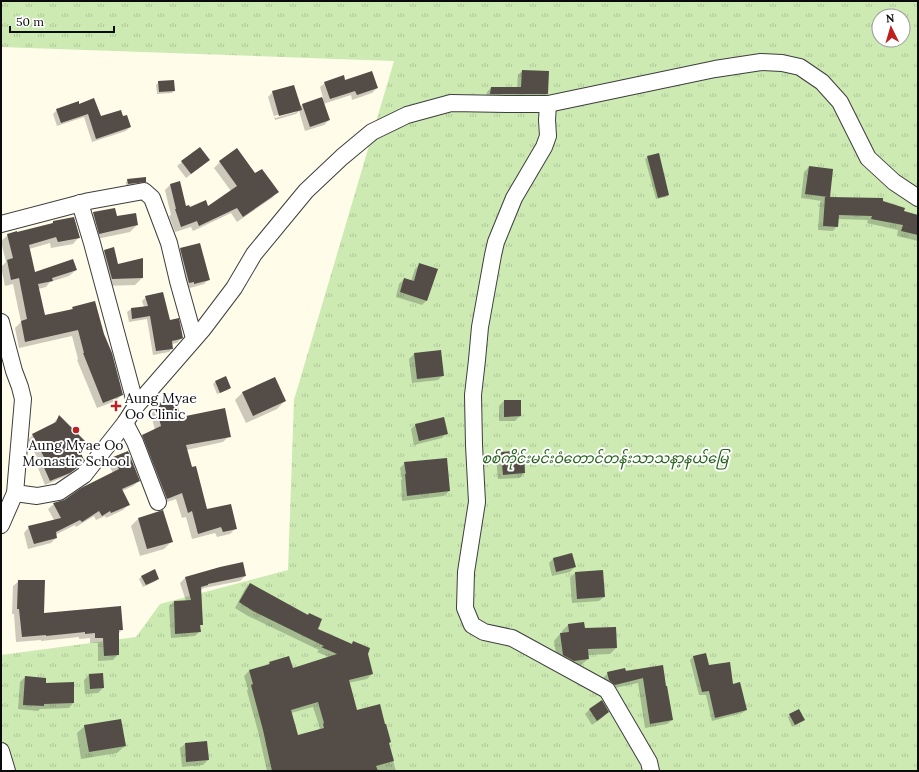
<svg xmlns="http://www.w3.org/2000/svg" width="919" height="772" font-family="Lora,'Noto Sans Myanmar',serif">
<defs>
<pattern id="park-tufts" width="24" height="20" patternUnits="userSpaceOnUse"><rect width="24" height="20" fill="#cceab2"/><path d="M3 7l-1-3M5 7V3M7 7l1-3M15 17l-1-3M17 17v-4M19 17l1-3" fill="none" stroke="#aec798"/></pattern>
</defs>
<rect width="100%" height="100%" fill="#fffce9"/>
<path fill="url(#park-tufts)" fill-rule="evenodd" d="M1,1H918V771H1V655L136,637L160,604L288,570L294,400L394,61L1,47ZM879,16H903V40H879Z"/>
<g fill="#0003" fill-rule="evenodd">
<path d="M522,71L547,94L542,98H486L487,92L491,88H517L518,75Z"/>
<path d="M344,81L377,88L372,93L352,100L351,95L323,104L329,120L324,125L305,131L299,111L296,114L275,120L268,97L273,92L300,107L303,104L323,98L320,87L325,83ZM296,110V112L275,118L274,116Z"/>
<path d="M159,82L174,90L172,93L157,94L156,85Z"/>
<path d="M79,105L101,117H122L130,127L126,131L92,142L84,117L57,126L53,114L57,110Z"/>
<path d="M648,157L668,194L666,197L656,199L645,159Z"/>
<path d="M208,160L203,165L186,178L177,166L182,162Z"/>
<path d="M220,162L255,175L277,192L272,198L237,222L231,213L193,231L191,227L175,232L169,216L171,215L165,190L171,184L186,207L189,209L208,207L231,191L214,168Z"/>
<path d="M809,167L832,170L828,198L882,202L902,212L918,215V241L897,236L898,230L867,223L868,220L838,219L837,226L833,231L818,230L820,202L822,201L801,198L804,172Z"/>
<path d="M128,180L145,181L143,184L126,186V182Z"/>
<path d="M115,209L116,217L137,225L130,232L92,240L86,219L93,213Z"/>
<path d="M53,222L79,237L73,244L51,248L50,243L29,249L34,273L76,270L69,276L50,282L46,287L38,289L44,317L69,311L73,308L103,334L122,394L116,401L97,408L77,360L78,359L72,336L19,348L15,328L21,322L13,284L5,286L1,267L6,262L1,241L8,235L51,224Z"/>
<path d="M180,249L209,279L204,284L190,288L189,287L184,288L176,254Z"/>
<path d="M104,251L118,265L142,278L135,285L104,286L97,258Z"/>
<path d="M420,264L426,301L422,305L396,297L399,284L404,279L411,281L415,269Z"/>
<path d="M146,297L169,321L182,337L177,343L172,344V348L169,352L153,355L147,319L129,322L127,312L131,309L144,307L142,301Z"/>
<path d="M440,351L443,375L438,380L412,383L409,359L414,354Z"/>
<path d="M215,382L230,388L228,390L217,394L213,384Z"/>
<path d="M243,392L285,401L277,409L246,423L235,400Z"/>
<path d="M504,401L520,416L515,421H499V406Z"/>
<path d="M156,405L180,418L229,436L223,442L186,450L207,511L236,528L230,534L217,537L215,533L192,539L186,517L182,518L176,499L161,504L137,442L143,436L155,430L150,411Z"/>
<path d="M59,417L84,442L77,448V467L72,472L64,477L45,485L38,468L41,465L28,440L33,435L53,425L55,421Z"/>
<path d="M416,425L447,433L442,438L414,445L411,429Z"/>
<path d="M501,453L524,473L520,478L498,479L496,458Z"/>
<path d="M114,457L139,481L133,486L122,491L128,505L123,510L106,518L105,516L96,520L94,516L76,527L75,525L55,535L56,538L51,543L28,549L24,533L29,527L54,520L48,509L54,504L64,501L113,473L108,463Z"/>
<path d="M405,463L449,491L444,496L402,501L401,480L402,479L400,468Z"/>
<path d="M138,519L172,541L164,549L140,556L131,526Z"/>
<path d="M554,558L575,567L570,572L552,576L549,563Z"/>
<path d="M220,568L245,576L240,581L204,588L201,590L202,624L199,627L200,631L195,636L171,638L169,606L174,602L186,601L180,583L185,578Z"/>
<path d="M575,573L604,597L599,601L572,603L570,578Z"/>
<path d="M142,576L158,578L156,581L143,587L139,579Z"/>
<path d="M19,581L43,614L122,630L118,634V654L113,660L98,661V643H90V638L79,639V637L41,641V640L16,642L14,614H12L13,586Z"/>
<path d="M250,584L316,629L351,645L353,642L367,654L372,674L367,679L348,683L356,712L388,744L396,771H267L259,735L247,691L248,689L244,676L249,671L266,666L270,663L292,669L329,657L317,652L319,650L248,616L235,608L245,589ZM313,707L320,728L318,730L297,736L291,713Z"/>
<path d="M568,625L584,629L616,648L610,654L587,655L588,659L581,665L567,667L557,661L554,641L560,634H562V631Z"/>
<path d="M694,656L708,666L732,685L746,710L742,713L712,721L706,695H699L690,660Z"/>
<path d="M662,666L672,720L667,724L645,728L638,683L610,689L604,685L603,678L608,673Z"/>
<path d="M89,675L103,688L98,693L85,694L84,680Z"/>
<path d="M25,677L45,684L73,703L69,708L40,709L38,711L18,709L20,682Z"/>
<path d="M589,710L608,712L603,717L592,725L585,714Z"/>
<path d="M790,715L803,720L801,722L792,727L788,717Z"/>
<path d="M85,726L125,746L117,753L81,759L77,733Z"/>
<path d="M206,742L208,760L203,765L182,767L180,748L185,744Z"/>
</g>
<g fill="#544c47" fill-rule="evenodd">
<path d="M522,70L549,71L548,94H490L491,87H521Z"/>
<path d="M372,71L378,88L357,95L355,91L330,99L324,82L344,75L345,80Z"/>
<path d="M174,80L175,91L159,92L158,81Z"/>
<path d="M294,85L302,110L279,116L272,91Z"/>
<path d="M322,97L330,120L310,127L302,104Z"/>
<path d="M94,98L101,116L121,110L123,116L127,115L131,127L96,139L88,114L61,123L56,109L79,101V104Z"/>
<path d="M200,147L210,160L191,174L181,161Z"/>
<path d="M237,148L255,173L262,169L279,192L243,217L237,208L199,226L197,221L181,227L175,209H176L170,184L180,181L186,206L189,205L190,207L206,200L208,206L237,186L219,161Z"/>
<path d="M659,153L669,195L658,198L647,156Z"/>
<path d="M809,166L833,169L830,197L883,198V201L905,208L904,211L918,215V235L901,231L903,225L871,219L872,216L839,215L838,227L823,226L825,197H828L805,194Z"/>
<path d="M146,177V182L128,184L127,179Z"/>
<path d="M115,208L117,216L136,213L138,225L99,234L93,212Z"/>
<path d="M74,217L80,238L58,242L56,237L29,245L35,272L73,259L77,270L52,278L53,281L38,284L45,315L73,309L72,307L95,301L104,334L112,353L123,395L103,403L83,353H84L78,330L25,342L21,321L27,319L19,278L11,280L7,260L13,258L7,234L17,231V232L53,223V221Z"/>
<path d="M200,243L210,280L194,284V282L189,283L180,248Z"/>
<path d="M114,247L118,264L143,258V278L112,279L104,250Z"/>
<path d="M419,263L438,269L427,301L400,292L404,278L414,281Z"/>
<path d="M163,292L170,320L179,318L183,338L181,339L172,341L173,349L156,351L150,316L132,319L131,308L148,306L145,296Z"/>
<path d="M441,350L444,376L417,379L414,353Z"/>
<path d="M226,376L231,388L220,393L215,381Z"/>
<path d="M275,377L286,401L253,416L242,392Z"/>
<path d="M175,398L181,417L225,408L231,437L186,445L192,467L196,466L207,509L231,504L237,529L223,532L221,527L198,534L192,511L188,513L182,493L167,499L142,435L161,426L155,404Z"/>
<path d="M504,400H521V416L504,417Z"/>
<path d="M59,415L86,442L78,446L84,460L77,468L70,473L50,481L42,463L46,461L32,434L56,422Z"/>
<path d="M444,417L448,434L419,441L415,424Z"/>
<path d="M524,450L525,473L503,475L501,452Z"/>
<path d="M128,451L140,481L122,489L130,505L111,513L110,511L102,516L99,511L82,522L80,520L56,532L57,538L34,544L28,526L61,518L53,503L64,500L81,488L119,469L113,457Z"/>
<path d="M447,458L450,491L407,496L405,474H406L404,462Z"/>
<path d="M163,510L173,542L147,549L138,518Z"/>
<path d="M572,553L576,567L556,572L553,558Z"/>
<path d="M243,562L246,576L208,584V585L201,587L203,625H200L201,632L175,634L174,601L191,600L185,577L220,567Z"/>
<path d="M155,569L159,579L146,585L141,576Z"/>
<path d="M603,570L605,597L577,599L575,572Z"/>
<path d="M18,580H45L44,613L121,606L123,630H119V655L104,656L103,638H95V633L85,634V632L46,636V635L22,637L19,609H17Z"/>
<path d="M250,583L308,615L309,613L322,619L318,629L352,644L353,641L370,648L368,654L373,674L349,680L357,710L380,704L385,724H386L391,742L389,743L394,761L376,766L378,771H272L263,730L251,685L253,684L249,670L270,664L269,662L289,656L293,668L337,654L321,647L324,646L253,611L239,602ZM318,702L324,723L323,724L324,728L298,735L291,710Z"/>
<path d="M584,622L585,628L616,627L617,648L588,649L589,659L574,661L563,655L560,633L569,632L568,624Z"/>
<path d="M706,653L709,665L730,662L733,684L740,682L747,710L715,718L709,691L702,692L693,656Z"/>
<path d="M663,665L666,686H667L673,720L650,724L643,678L615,685L609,680L607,672L625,668L626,671Z"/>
<path d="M103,673L104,688L90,689L89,674Z"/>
<path d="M25,676L46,678V683L74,682V703L44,704V706L23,705Z"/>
<path d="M602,700L609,712L597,721L589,709Z"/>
<path d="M799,709L805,720L795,725L789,714Z"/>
<path d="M121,719L126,746L89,752L84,725Z"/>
<path d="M207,741L209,760L186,762L185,743Z"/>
</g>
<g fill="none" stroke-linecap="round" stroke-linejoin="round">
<defs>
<g id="minor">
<path d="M548,104L547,120L548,136L544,147L514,198L496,242L493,255L480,327L477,360L473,395L474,445L477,502L466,572L465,608L472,625L484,632L512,638L607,690L649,762L651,771"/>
<path d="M80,203L92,243L136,406"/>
<path d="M1,224L89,201L144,191L152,198L169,243L178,281L194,338"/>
<path d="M1,322L14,371L20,387L23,399L15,493L1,525"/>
<path d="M125,423L135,442L158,502"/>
<path d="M15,493L37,496L59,492L84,475L125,423L136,406L203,329L234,288L254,254L306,191L342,157L372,132L407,115L451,103L507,104H548L715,69L761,62L782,63L800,67L822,82L840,102L868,158L894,182L918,198"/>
<path d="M1,751L7,771"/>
</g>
</defs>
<use href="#minor" stroke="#3e3e3e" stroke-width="18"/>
<use href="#minor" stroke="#fff" stroke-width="16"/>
</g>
<g fill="#be2020" stroke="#fff" stroke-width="1.5">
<path d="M114 400h4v4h4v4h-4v4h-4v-4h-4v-4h4z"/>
<circle cx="76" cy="430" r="4"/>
</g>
<g text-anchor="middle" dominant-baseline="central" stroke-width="4" stroke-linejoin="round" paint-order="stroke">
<g font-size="14" fill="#0b0b0b" stroke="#fff" text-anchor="start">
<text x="125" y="398">Aung Myae<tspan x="125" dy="16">Oo Clinic</tspan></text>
<text x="76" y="445" text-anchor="middle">Aung Myae Oo<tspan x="76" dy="16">Monastic School</tspan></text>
</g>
<g font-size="14" font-style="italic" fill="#26631a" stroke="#fff">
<text x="605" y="458">စစ်ကိုင်းမင်းဝံတောင်တန်းသာသနာ့နယ်မြေ</text>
</g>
</g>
<rect width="919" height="772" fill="none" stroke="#0b0b0b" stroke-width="4"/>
<g transform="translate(891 28) rotate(355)"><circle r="19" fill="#ffffff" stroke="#9d9d9d"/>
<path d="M0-3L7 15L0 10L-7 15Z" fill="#be2020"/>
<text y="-6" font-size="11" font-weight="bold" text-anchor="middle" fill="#0b0b0b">N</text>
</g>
<path d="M10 26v6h104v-6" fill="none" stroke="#0b0b0b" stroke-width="2"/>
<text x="16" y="26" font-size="12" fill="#0b0b0b" stroke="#ffffff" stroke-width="3" paint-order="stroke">50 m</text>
</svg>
